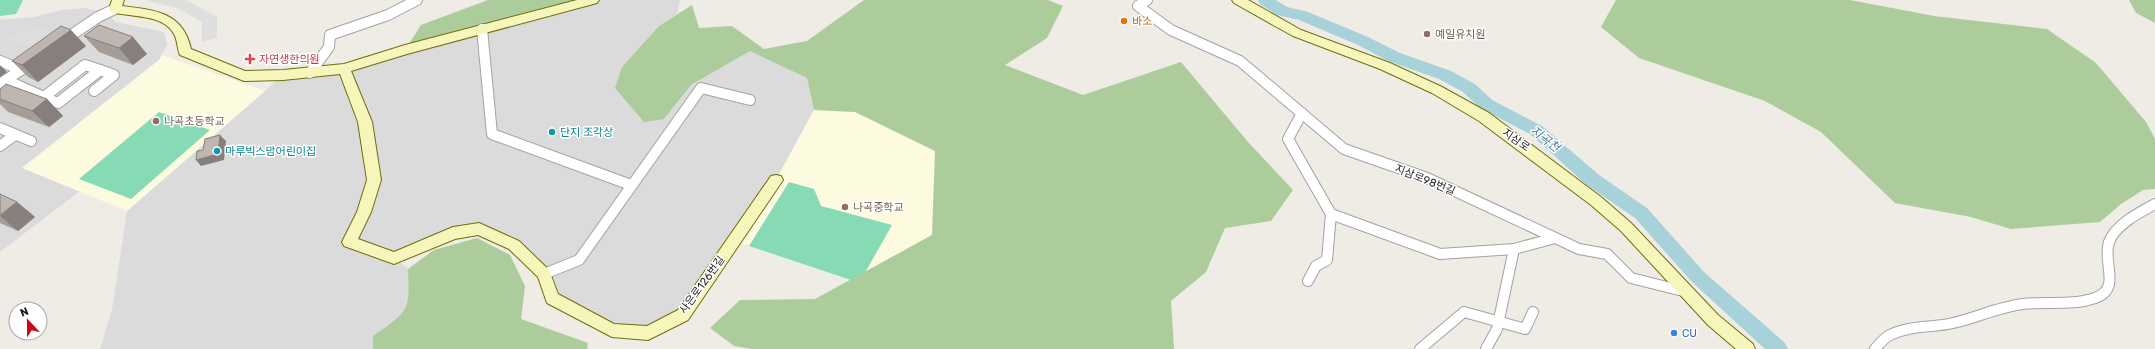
<svg xmlns="http://www.w3.org/2000/svg" width="2155" height="349" font-family="Rubik,'Noto Sans KR',sans-serif">
<rect width="100%" height="100%" fill="#efebe5"/>
<g fill="#dcdbdb">
<path d="M593,0H680L677,14L659,26L664,119L691,85L750,51L807,78L814,110L776,180L683,315L648,333L612,330L552,298L544,274L514,245L479,229L395,258L408,269L409,297L402,315L373,336V349H100L112,310L127,211L283,75L310,73Z"/>
<path d="M86,8L103,12L116,22L164,32L167,44L159,60L23,167L80,191L0,252V20L35,17L61,10Z"/>
</g>
<g fill="#fdfbdf">
<path d="M162,55L265,91L127,211L22,168L159,60Z"/>
<path d="M814,110L855,112L936,151L932,235L851,280L734,241L776,180Z"/>
</g>
<g fill="#adcc9b">
<path d="M488,0H588L405,50L421,25Z"/>
<path d="M864,0H1048L1063,6L1047,38L1005,65L1083,95L1181,62L1248,142L1293,190L1271,221L1225,228L1206,272L1171,301L1174,349H752L734,346L710,328L740,300L815,299L932,235L935,151L855,112L814,110L807,78L750,51L691,85L664,119L644,122L615,88L622,67L659,26L692,5L699,28L732,26L764,49L807,41Z"/>
<path d="M1616,0H1850L1934,16L2047,29L2096,63L2146,122L2155,139V189L2143,190L2121,204L2100,222L2011,229L1971,217L1895,203L1821,132L1765,101L1639,58L1601,27Z"/>
<path d="M2129,0H2155V23L2136,13Z"/>
<path d="M477,238L510,255L525,286L521,319L588,343L587,349H373V336C408,311 410,313 408,269L434,250Z"/>
</g>
<g fill="#86dab4">
<path d="M0,0H23L16,14L0,16Z"/>
<path d="M159,112L210,130L131,199L79,179Z"/>
<path d="M789,182L814,189L821,206L892,225L866,271L851,280L749,246Z"/>
</g>
<g fill="#dedede">
<path d="M150,0H186L217,17V38L202,42V22L177,8L148,1Z"/>
<path d="M42,29L58,35L36,50L2,37Z"/>
</g>
<g fill="none" stroke-linecap="round" stroke-linejoin="round">
<path fill="#a7d2da" fill-rule="evenodd" d="M1258,0H1276L1287,7L1308,12L1368,37L1400,53L1451,71L1475,84L1492,100L1542,126L1599,175L1647,208L1704,272L1785,343L1788,349H1765L1692,282L1635,218L1587,185L1530,134L1480,108L1463,92L1439,79L1388,61L1358,45L1299,20L1277,15L1260,4Z"/>
<defs>
<g id="street">
<path d="M1147,0L1138,6L1171,30L1240,61L1344,149L1427,178L1579,249L1607,254L1631,278L1687,292"/>
<path d="M482,29L492,134L631,185"/>
<path d="M64,40L98,17L115,9"/>
<path d="M0,61L22,70"/>
<path d="M85,65L100,70L58,103L44,97Z"/>
<path d="M310,73L329,47L330,35L388,15L417,0"/>
<path d="M6,80L44,97"/>
<path d="M0,84L31,63"/>
<path d="M94,91L114,75L100,70"/>
<path d="M1302,113L1288,139L1331,214L1440,254L1514,249L1555,238"/>
<path d="M0,128L31,141"/>
<path d="M0,146L15,135"/>
<path d="M544,274L579,260L701,88L750,100"/>
<path d="M1308,281L1316,266L1327,260L1331,214"/>
<path d="M1420,349L1464,312L1525,329L1533,312"/>
<path d="M1486,349L1497,329L1514,249"/>
<path d="M1875,349C1880,343 1884,338 1890,335C1910,325 1932,328 1953,323C1976,318 1998,307 2023,304C2047,301 2072,306 2095,298C2122,289 2102,262 2109,242C2115,225 2140,212 2155,204"/>
</g>
<g id="secondary">
<path d="M112,0H124L122,6C155,10 183,12 191,49L245,71L283,70L344,64L405,45L577,0H599L597,3L407,54L351,71L372,122L381,180L371,212L358,239L394,252L453,227L479,223L519,241L549,270L558,294L614,324L647,326L678,310L771,176L776,175L781,176L783,180L688,320L648,340L612,337L547,303L538,277L509,249L478,235L455,239L394,264L344,246L342,242L357,212L367,180L358,122L340,74L283,80L244,81L180,55C177,49 178,41 174,34C164,14 129,17 111,12L109,9Z"/>
<path d="M1232,0H1248L1301,30L1390,63L1442,87L1489,113L1601,197L1631,223L1718,315L1753,344L1755,349H1736L1708,325L1621,231L1591,205L1479,121L1432,93L1380,69L1293,36L1234,3Z"/>
</g>
</defs>
<use href="#street" stroke="#a2a2a2" stroke-width="12"/>
<use href="#secondary" stroke="#6c700a" stroke-width="2"/>
<use href="#street" stroke="#fff" stroke-width="10"/>
<use href="#secondary" fill="#f6f5bb" fill-rule="evenodd"/>
</g>
<g fill="#a49d98">
<path d="M84,36L147,54L133,65L99,52Z"/>
<path d="M86,46L38,82L28,77L12,61Z"/>
<path d="M0,89L47,99L63,116L49,127L8,112L0,104Z"/>
<path d="M0,194L17,202L35,217L18,231L0,223Z"/>
</g>
<g fill="#867f7c">
<path d="M71,30L86,46L38,82L22,65Z"/>
<path d="M133,37L147,54L133,65L119,48Z"/>
<path d="M0,65L7,72L0,77Z"/>
<path d="M47,99L63,116L49,127L32,111Z"/>
<path d="M220,135L226,141L224,160L201,166L196,160Z"/>
<path d="M17,202L35,217L18,231L0,216Z"/>
</g>
<g fill="#bfb6b1" stroke="#867f7c">
<path d="M99,25L133,37L119,48L84,36Z"/>
<path d="M61,26L71,30L22,65L12,61Z"/>
<path d="M6,84L47,99L32,111L0,99V89Z"/>
<path d="M220,135L218,154L196,160L197,151L203,150L205,139Z"/>
<path d="M0,194L17,202L0,215Z"/>
</g>
<circle fill="#e8710a" stroke="#fff" stroke-width="1.5" cx="1124" cy="21" r="4"/>
<g fill="#8d6e63" stroke="#fff" stroke-width="1.5">
<circle cx="1427" cy="34" r="4"/>
<circle cx="156" cy="121" r="4"/>
<circle cx="845" cy="207" r="4"/>
</g>
<path fill="#e0444e" stroke="#fff" stroke-width="1.5" d="M248 53h4v4h4v4h-4v4h-4v-4h-4v-4h4z"/>
<g fill="#0f9aa8" stroke="#fff" stroke-width="1.5">
<circle cx="552" cy="132" r="4"/>
<circle cx="217" cy="151" r="4"/>
</g>
<circle fill="#3f7fe0" stroke="#fff" stroke-width="1.5" cx="1674" cy="333" r="4"/>
<g text-anchor="middle" dominant-baseline="central" stroke-width="3" stroke-linejoin="round" paint-order="stroke">
<g font-size="11" fill="#c56008" stroke="#fff" text-anchor="start">
<text x="1132" y="21">바소</text>
</g>
<g font-size="11" fill="#785e54" stroke="#fff" text-anchor="start">
<text x="1435" y="34">예일유치원</text>
<text x="164" y="121">나곡초등학교</text>
<text x="853" y="207">나곡중학교</text>
</g>
<g font-size="11" fill="#be3a42" stroke="#fff" text-anchor="start">
<text x="259" y="59">자연생한의원</text>
</g>
<g font-size="11" fill="#0d838f" stroke="#fff" text-anchor="start">
<text x="560" y="132">단지 조각상</text>
<text x="225" y="151">마루빅스맘어린이집</text>
</g>
<g font-size="11" fill="#1e1e1e" stroke="#fff">
<text transform="translate(1516 140) rotate(35)">지삼로</text>
<text transform="translate(1425 180) rotate(22)">지삼로98번길</text>
<text transform="translate(702 285) rotate(-54)">사은로126번길</text>
</g>
<g font-size="11" fill="#366cbe" stroke="#fff" text-anchor="start">
<text x="1682" y="333">CU</text>
</g>
<g font-size="12" font-style="italic" fill="#49779a" stroke="#fff">
<text transform="translate(1545 139) rotate(38)">지곡천</text>
</g>
</g>
<g transform="translate(28 321) rotate(338)"><circle r="19" fill="#ffffff" stroke="#a5a5a5"/>
<path d="M0-3L7 15L0 10L-7 15Z" fill="#c30a16"/>
<text y="-6" font-size="11" font-weight="bold" text-anchor="middle" fill="#1e1e1e">N</text>
</g>
</svg>
